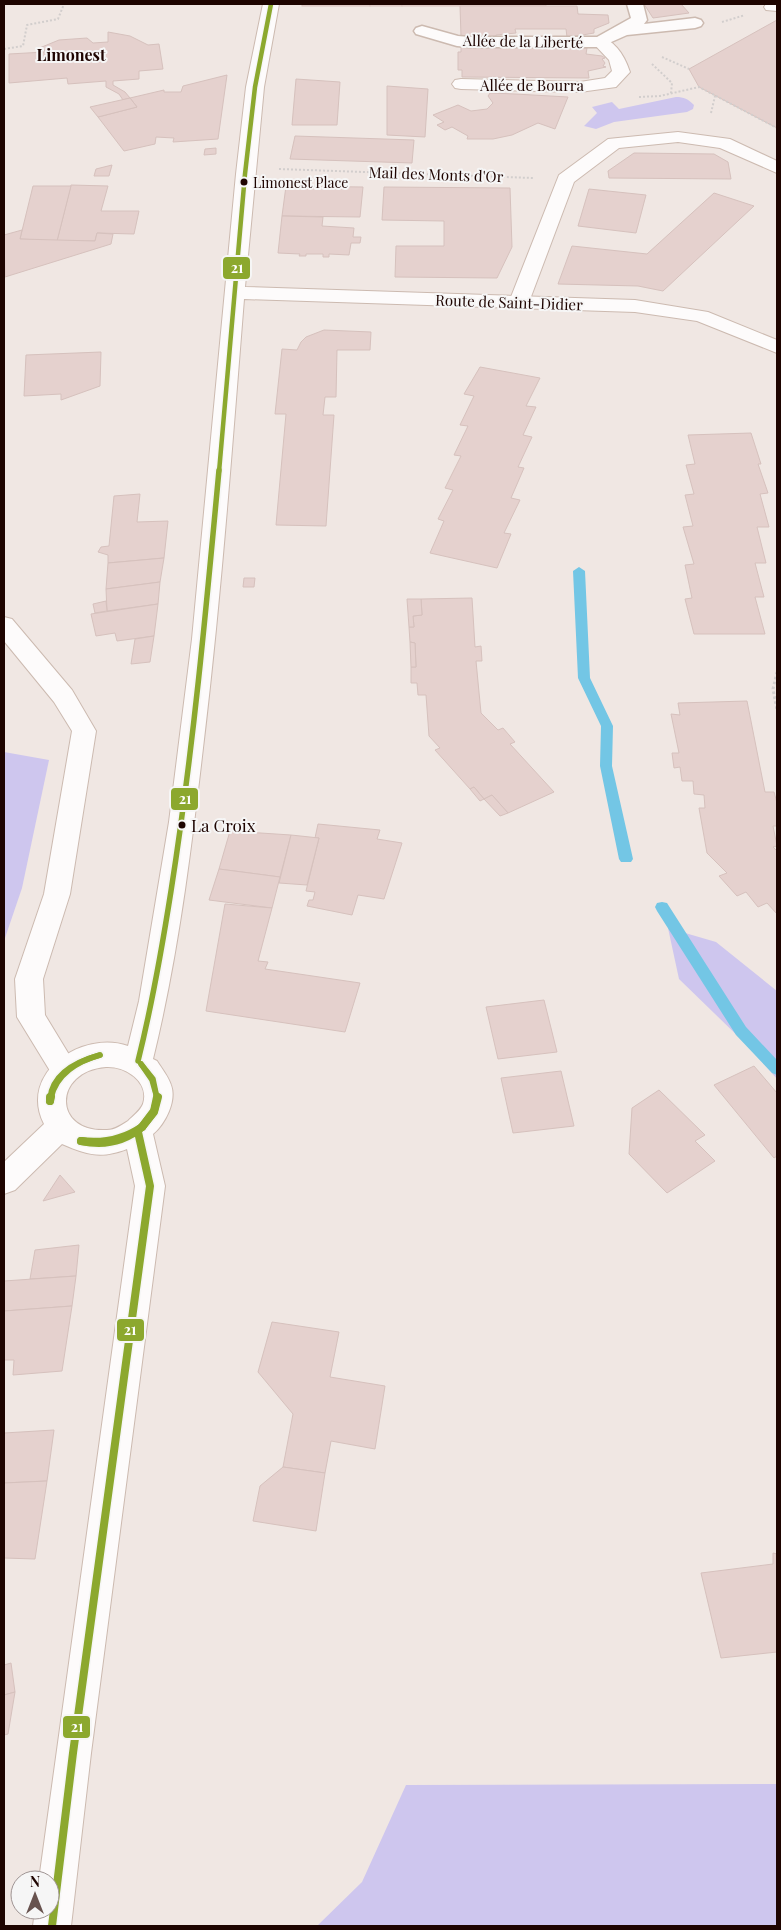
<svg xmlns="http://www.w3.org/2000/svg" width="781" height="1930" font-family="'Playfair Display',serif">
<rect width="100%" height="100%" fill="#f0e7e3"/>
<g fill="#cec6ee">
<path d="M676,97C684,97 688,99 694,105L693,109L687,112L614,122L596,129L584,126L597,113L592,107L612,102L619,109Z"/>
<path d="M4,752L49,760L22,888L4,941Z"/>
<path d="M668,928L716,942L777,991V1079L749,1047L679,979Z"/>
<path d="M777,1784V1926H317L362,1882L406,1785Z"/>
</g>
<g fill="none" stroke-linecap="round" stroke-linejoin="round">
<g fill="#73c6e5" fill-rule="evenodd">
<path d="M579,567L585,571L590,678L613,726L612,766L633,859L631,862H621L619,859L600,766L601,726L578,678L573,571Z"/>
<path d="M662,902L667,903L746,1027L777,1060V1075L772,1073L736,1035L657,911L655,907L657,903Z"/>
</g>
</g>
<g fill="#e5d1ce" stroke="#d6c1bd">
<rect x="302" y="4" width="68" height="2"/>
<rect x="370" y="4" width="32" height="2"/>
<rect x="402" y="4" width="144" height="2"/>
<path d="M644,4H681L689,13L653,18Z"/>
<path d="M460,6H577L578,14L608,15L609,23L594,29V33L571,37H567L566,29H515L516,33L496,35V37L461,36Z"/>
<path d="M777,20V128L699,87L689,69Z"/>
<path d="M108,32L130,36L148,45L159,44L163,69L139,71V79L113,81V85L125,92L130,98L123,100L119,94L106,87V81L68,84L67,78L9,83V54L45,52L44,49H37L59,40L87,38L93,43L108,42Z"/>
<path d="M461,46L587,48L586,54L602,56L605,58L602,59L605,63L603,66L606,67L588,71L589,78L462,77V70H458V52H461Z"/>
<path d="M227,75L218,139L173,142L174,138L156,137L155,144L124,151L98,117L137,107L130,98L164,90V92H181L183,86Z"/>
<path d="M296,79L340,82L337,125H292Z"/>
<path d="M387,86L428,89L425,137L387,135Z"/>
<path d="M490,93L515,94L568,97L555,129L538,123L512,135L493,139H467L468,136L452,127L445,130L437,125L444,122L433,115L458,105L471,111L487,109L493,103L488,96Z"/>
<path d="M130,98L137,107L98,117L90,107Z"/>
<path d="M295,136L414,140L412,163L290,159Z"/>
<path d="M216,148V154L204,155L205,149Z"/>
<path d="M634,153L714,154L728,162L731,179L609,178L608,171Z"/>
<path d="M112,165L109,176H94L96,169Z"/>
<path d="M71,185L108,186L101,211H139L134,234L97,233L95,241H57Z"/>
<path d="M33,186H71L57,241L20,239Z"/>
<path d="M286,186L363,187L360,217L282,216Z"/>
<path d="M384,187L510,188L512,247L497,278L395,277L396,246H444V221L382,220Z"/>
<path d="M589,189L646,195L636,233L578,226Z"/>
<path d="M714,193L754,206L663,291L638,286L558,284L572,246L647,254Z"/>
<path d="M282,216L323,217L322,226L354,228L353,237H361L360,243H351L349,255L329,254V257H323V254H306V256H299L300,254L278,253Z"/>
<path d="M22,230L20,239L95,241L97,233L113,234L111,244L5,277L4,235Z"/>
<path d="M324,330L371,332L370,350H337L336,397H325L323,415H334L326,526L276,525L286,414H275L282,349L297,350L301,342L306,337Z"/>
<path d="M101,352L100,386L61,400V394L24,396L26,355Z"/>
<path d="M480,367L540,378L526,406L536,407L523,435L532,437L518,467L524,468L511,498L520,500L504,533L511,534L497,568L430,553L444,521L438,519L453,490L445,488L461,456L454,455L468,426L460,425L474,396L464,394Z"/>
<path d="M751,433L761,464H758L768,493L760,494L769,527H757L766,563H755L764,597H755L765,634H694L685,599L692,598L685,565L694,564L683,527L693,526L685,495L694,494L686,465L695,464L688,435Z"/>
<path d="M140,494L137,522L168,521L164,558L108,563V555L98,552L101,547L109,546L114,496Z"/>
<path d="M164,558L160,582L106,589L108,563Z"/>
<path d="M244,578H255L254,587H243Z"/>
<path d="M160,582L158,604L107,611L106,589Z"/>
<path d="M472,598L475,647L481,646L482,661H476L481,713L498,730L503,728L515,742L510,744L554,792L508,813L492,795L484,799L474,787L470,789L435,750L440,748L429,736L426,695H418L417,683H411V667H416L415,643L410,642L409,627H414L413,616L422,615L421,599Z"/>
<path d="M407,599H421L422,615L413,616L414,627H409Z"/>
<path d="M106,601L107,611L95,613L93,604Z"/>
<path d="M158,604L154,636L117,641L115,633L96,636L91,614Z"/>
<path d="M154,636L150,662L131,664L135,639Z"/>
<path d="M410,642L415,643L416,667H411Z"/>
<path d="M747,701L765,792H774L777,803V826H773L777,846L773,847L777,851V914L767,903L758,907L746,892L737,896L719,876L727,873L707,853L699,808H705L704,795L694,794L693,781H682L680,767L674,768L672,753H679L671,714L680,715L678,703Z"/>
<path d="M474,787L484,799L480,801L470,789Z"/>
<path d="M492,795L508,813L500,816L484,799Z"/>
<path d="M318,824L380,830L377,839L402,843L384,899L358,895L352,915L307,906L309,900H313L315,892L306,891L319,838H315Z"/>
<path d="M230,831L291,835L280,877L219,869Z"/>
<path d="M291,835L319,838L307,885L279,883Z"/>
<path d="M219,869L280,877L272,908L209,900Z"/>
<path d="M225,904L272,908L258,961L268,962L265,969L360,983L345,1032L206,1011Z"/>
<path d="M544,1000L557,1052L498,1059L486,1007Z"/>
<path d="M754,1066L777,1093V1156L774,1158L714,1085Z"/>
<path d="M561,1071L574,1126L513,1133L501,1078Z"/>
<path d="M659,1090L705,1135L695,1141L715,1161L667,1193L629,1154L632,1108Z"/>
<path d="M60,1175L75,1192L43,1201Z"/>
<path d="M79,1245L76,1276L30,1279L35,1250Z"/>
<path d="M76,1276L72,1306L4,1311V1281Z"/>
<path d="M72,1306L62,1371L13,1375L14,1360H4V1311Z"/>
<path d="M272,1322L339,1332L330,1377L385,1386L375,1449L331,1441L325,1473L283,1467L293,1414L258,1372Z"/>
<path d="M54,1430L47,1481L4,1483V1433Z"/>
<path d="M283,1467L325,1473L316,1531L253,1521L260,1486Z"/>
<path d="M47,1481L35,1559L4,1558V1483Z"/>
<path d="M773,1553L777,1554V1652L721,1658L701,1573L773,1564Z"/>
<path d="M11,1663L15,1692L4,1695V1665Z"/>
<path d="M15,1692L8,1734L4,1735V1695Z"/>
</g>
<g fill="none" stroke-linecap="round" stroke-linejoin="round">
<defs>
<path id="lane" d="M627,4H643L647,20L644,24L695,18L701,20L703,23L701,26L695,28L627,35L600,47H469L457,46L416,34L414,31L416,28L422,26L458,36L469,37H597L631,18Z"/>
<g id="street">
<path d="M766,4H777V11L766,10L764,7Z"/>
<path d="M600,37C616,41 625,57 630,72L616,87L580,92L461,89L455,88L452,84L455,80L461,79L580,82L605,78L612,71L609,60L592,42L594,38Z"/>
<path d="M678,132L730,139L777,161V173L720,148L678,142L619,148L574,182L529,302L526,306L519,308L512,306L509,302L559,175L608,139Z"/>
<path d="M4,617L12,619L72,690L96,731L70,894L43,979L45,1015L79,1071L75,1079L65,1083L55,1079L17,1017L15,979L44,894L72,731L54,702L4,641Z"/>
</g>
<path id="secondary" d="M263,4H279L264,87L245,287L635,300L708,312L777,340V353L697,321L635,312L244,299C232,449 221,599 203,748C191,852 178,957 153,1059L157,1061C162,1069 168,1076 171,1085C177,1101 165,1124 153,1134L165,1186L91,1753L71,1926H33L35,1910H50V1880H39L135,1186L127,1149C101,1159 87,1155 62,1144L15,1190L4,1194V1162L44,1124C18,1073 82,1030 128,1046L139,1001L169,822L192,639L236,174L246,87ZM106,1067C125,1066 150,1081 143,1104C140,1111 133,1116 128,1121C122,1125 115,1130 107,1130C52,1133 53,1071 106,1067Z"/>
</defs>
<use href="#lane" stroke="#ccbab0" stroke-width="3"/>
<use href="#street" stroke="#ccbab0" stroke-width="2"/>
<use href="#secondary" stroke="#ccbab0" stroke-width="2"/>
<g stroke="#d2cecd" stroke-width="2" stroke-dasharray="2 2" stroke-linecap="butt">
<path d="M722,22L745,15"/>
<path d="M662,57L689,69"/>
<path d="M652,64L672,83L671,93"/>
<path d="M4,85V49L23,46L27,25L58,19L64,4"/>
<path d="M639,97L660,96L699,87L777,128"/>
<path d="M711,113L715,96"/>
<path d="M279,169L533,178"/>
</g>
<path stroke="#d2cecd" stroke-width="3" stroke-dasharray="2.5 2.5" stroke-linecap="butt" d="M777,672L773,689L777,710"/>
<use href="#lane" fill="#fdfbfb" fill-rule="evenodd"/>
<use href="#street" fill="#fdfbfb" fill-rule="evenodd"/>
<use href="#secondary" fill="#fdfbfb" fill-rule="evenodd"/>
<defs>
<path id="bus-1-far2" d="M219,472L245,174L255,87L271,4"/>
<g id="bus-1-far1">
<path d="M138,1061C152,1005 162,948 171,891C193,751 206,611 219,470"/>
<path d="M141,1064L153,1079L157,1098"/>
<path d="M141,1064L152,1080L157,1098"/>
<path d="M50,1098C53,1073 78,1061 100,1055"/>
<path d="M51,1098C56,1074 78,1061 100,1055"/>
</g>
<g id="bus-1">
<path d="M50,1101V1097"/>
<path d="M50,1101L51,1097"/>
<path d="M142,1127L154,1112L158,1097"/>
<path d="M142,1127L154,1111L157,1097"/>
<path d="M81,1141C104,1144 123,1140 142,1127"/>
<path d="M81,1141C104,1146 124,1142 142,1127"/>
<path d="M52,1926L73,1753L150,1186L138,1132"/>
</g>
</defs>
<use href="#bus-1-far2" stroke="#f6f6f6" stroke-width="7"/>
<use href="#bus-1-far1" stroke="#f6f6f6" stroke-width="9"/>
<use href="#bus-1" stroke="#f6f6f6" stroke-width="11"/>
<use href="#bus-1-far2" stroke="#8ca82e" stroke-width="4.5"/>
<use href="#bus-1-far1" stroke="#8ca82e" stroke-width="5.5"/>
<use href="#bus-1" stroke="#8ca82e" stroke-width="8"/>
</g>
<g fill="#1e0400" stroke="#f6f6f6" stroke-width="2">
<circle cx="244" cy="182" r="4.5"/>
<circle cx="182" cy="825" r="4.5"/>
</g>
<g text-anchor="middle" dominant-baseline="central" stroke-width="4" stroke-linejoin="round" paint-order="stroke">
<g font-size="14" fill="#1e0400" stroke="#f6f6f6" text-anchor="start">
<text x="253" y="182">Limonest Place</text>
</g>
<g font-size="15" fill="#1e0400" stroke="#f6f6f6">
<text transform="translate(523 41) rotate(1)">Allée de la Liberté</text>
<text x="532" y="85">Allée de Bourra</text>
<text transform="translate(436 174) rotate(2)">Mail des Monts d'Or</text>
<text transform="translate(509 302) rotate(2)">Route de Saint-Didier</text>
</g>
<g font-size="16" font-weight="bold" fill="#1e0400" stroke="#f6f6f6">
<text x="71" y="54">Limonest</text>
</g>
<g font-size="17" fill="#1e0400" stroke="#f6f6f6" text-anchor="start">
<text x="191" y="825">La Croix</text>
</g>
</g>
<g stroke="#f6f6f6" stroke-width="2">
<rect x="222" y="256" width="29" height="24" rx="5" fill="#8ca82e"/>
<rect x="170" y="787" width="29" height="24" rx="5" fill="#8ca82e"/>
<rect x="116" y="1318" width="29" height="24" rx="5" fill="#8ca82e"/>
<rect x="62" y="1715" width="29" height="24" rx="5" fill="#8ca82e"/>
</g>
<g font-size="14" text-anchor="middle" font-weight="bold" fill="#fff">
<text x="237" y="273">21</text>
<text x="185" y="804">21</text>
<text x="130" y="1335">21</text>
<text x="77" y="1732">21</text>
</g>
<rect width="781" height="1930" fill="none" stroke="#1e0400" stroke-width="10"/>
<g transform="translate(35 1895)"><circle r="24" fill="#f6f6f6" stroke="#a09594"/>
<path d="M0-4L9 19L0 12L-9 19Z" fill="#68534f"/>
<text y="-8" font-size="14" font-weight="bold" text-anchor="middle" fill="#1e0400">N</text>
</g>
</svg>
